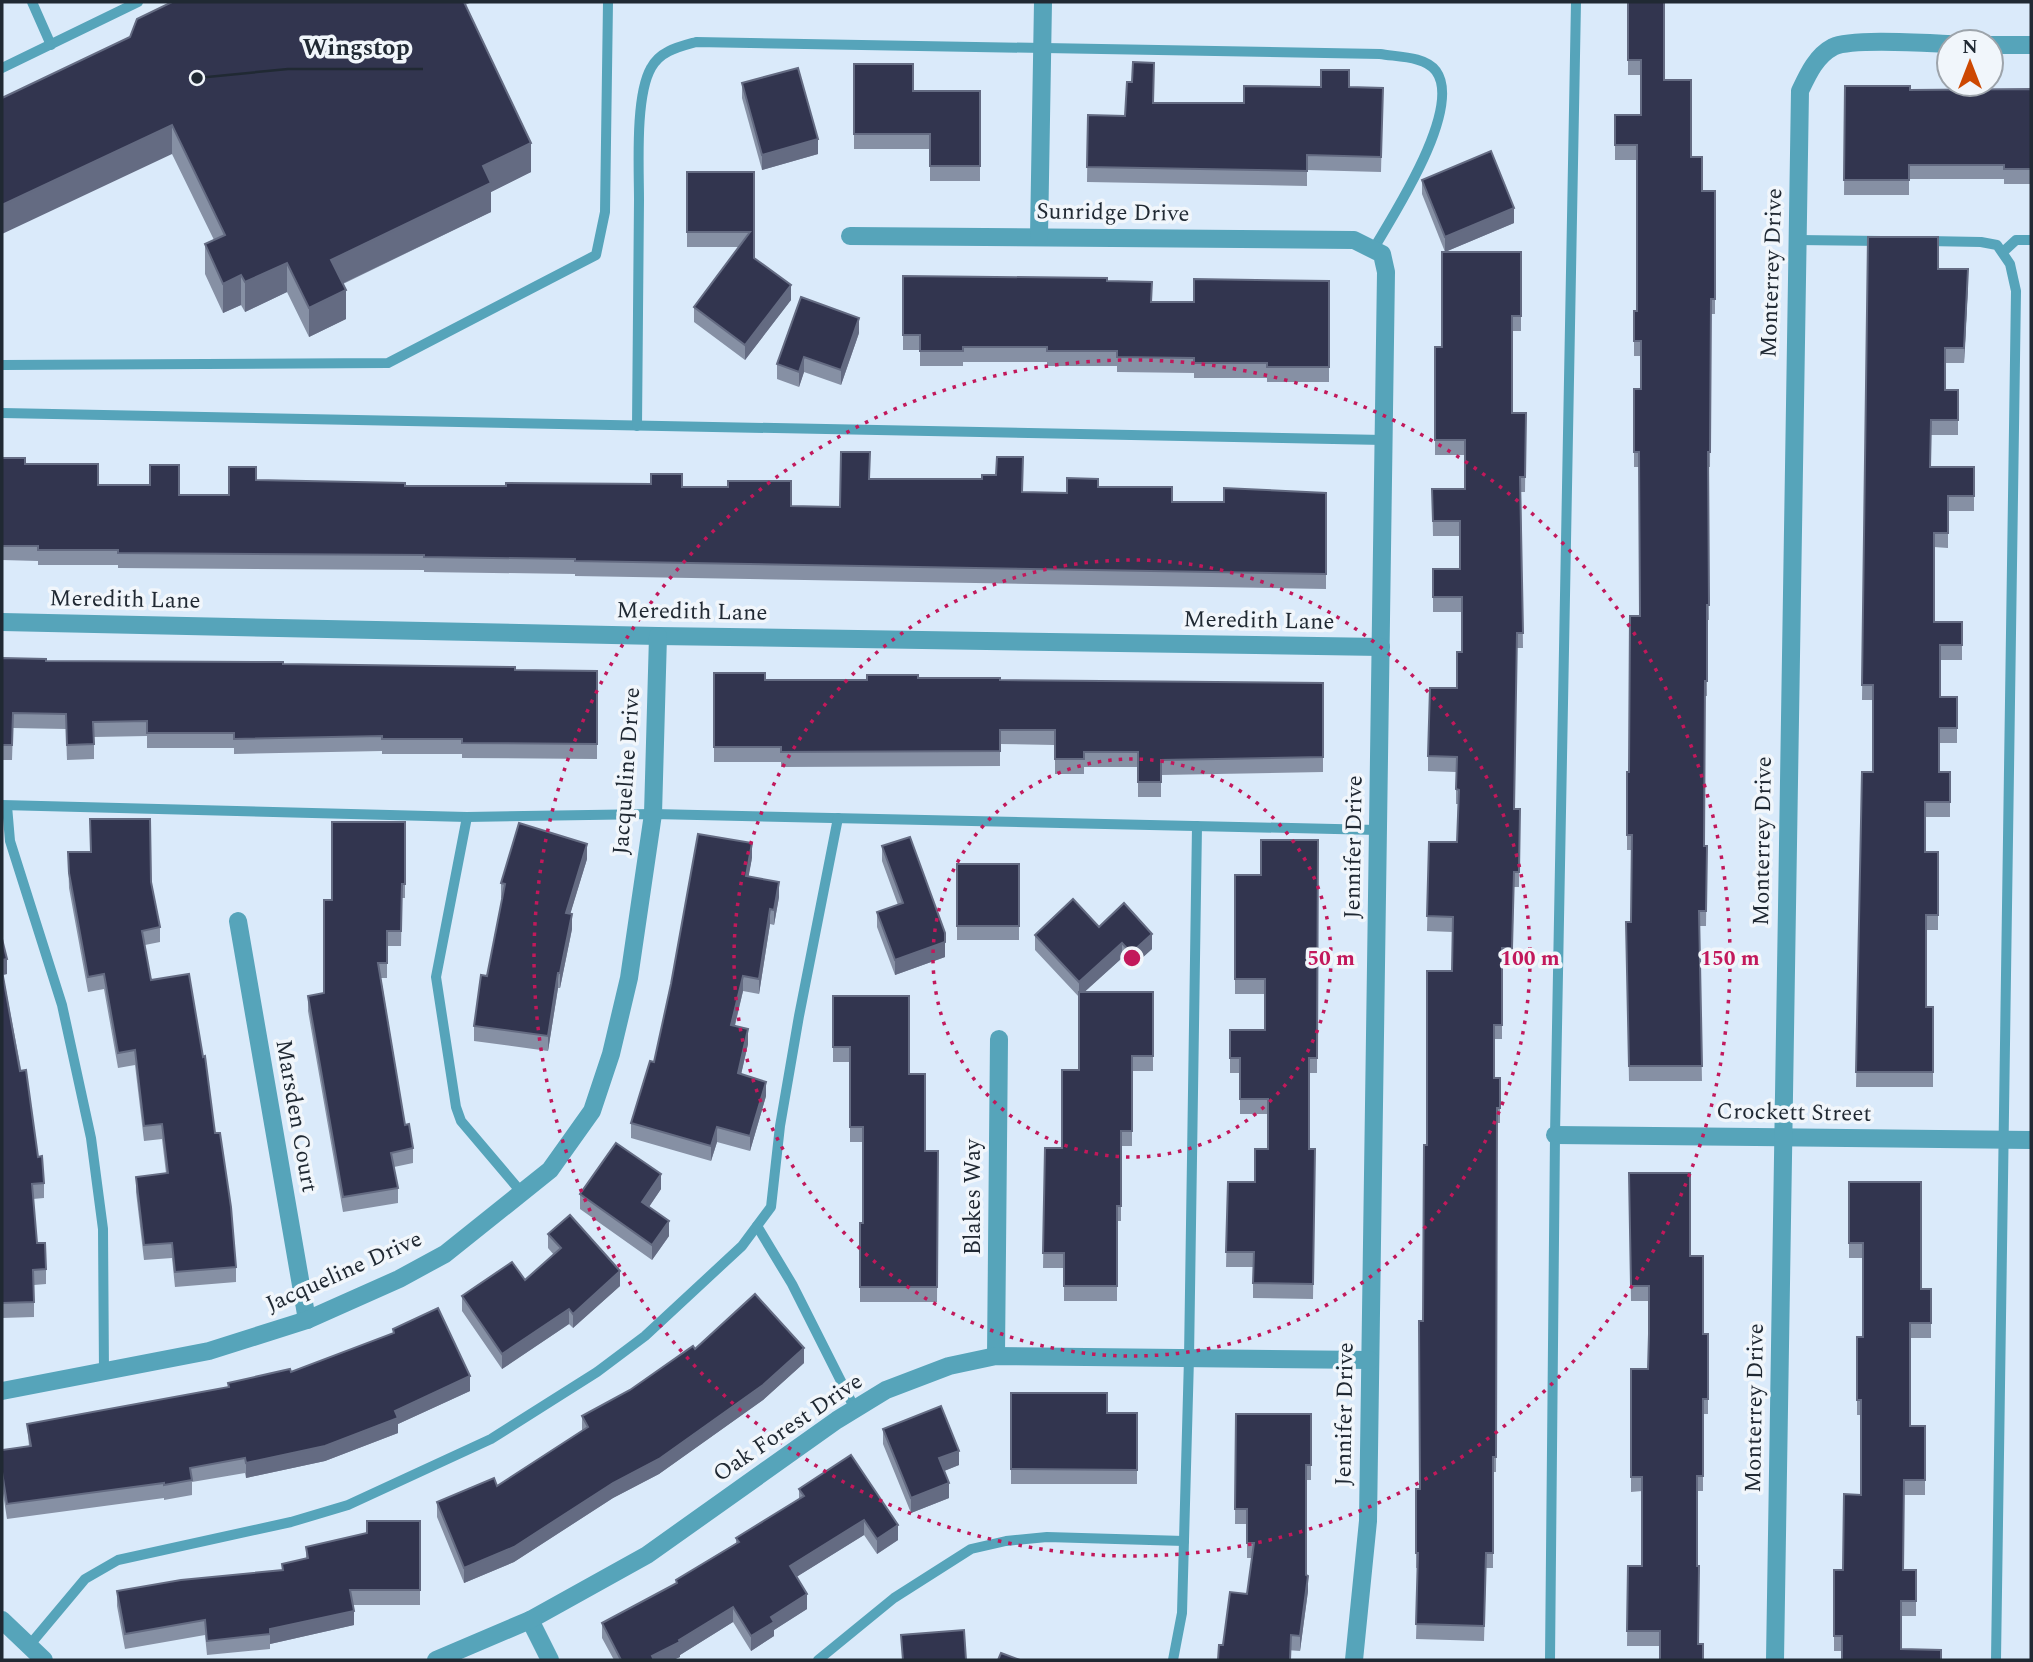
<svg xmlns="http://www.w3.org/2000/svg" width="2033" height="1662" font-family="Spectral,serif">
<rect width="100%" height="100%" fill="#daeafa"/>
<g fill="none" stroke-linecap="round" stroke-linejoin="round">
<g stroke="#56a4ba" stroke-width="10">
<path d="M32,2L51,45"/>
<path d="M2,68L138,2"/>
<path d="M1798,240L1882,241"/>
<path d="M1927,241L1981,242L1997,245L2010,264L2016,291L1996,1660"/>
<path d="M2003,252L2016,240H2031"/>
<path d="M2,365L388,363L596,255L605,212L608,2"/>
<path d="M2,413L1384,440"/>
<path d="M637,426C638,351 638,275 639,200C639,167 635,96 651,68C660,51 678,47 696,42L1380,54C1397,57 1425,56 1436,71C1463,108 1394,214 1374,248"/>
<path d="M2,805L467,817L653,814L1378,830"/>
<path d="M7,806L10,841L62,1005L91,1138L103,1229L104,1373"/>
<path d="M467,817L436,977L456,1107L461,1121L522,1193"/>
<path d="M757,1226L792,1284L855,1409"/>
<path d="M28,1647L85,1579L118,1560L291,1522L348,1505L491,1439L597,1372L645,1336L742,1246L771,1207L780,1126L799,1016L838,818"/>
<path d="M818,1660L894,1598L971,1549L1006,1541L1047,1537L1184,1541"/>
<path d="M1173,1660L1182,1613L1189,1358L1197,826"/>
<path d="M1550,1660L1555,1135L1576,2"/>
</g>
<g stroke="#56a4ba" stroke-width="18">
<path d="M1991,45H2031"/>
<path d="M850,236L1354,240L1382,254L1386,272L1368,1521L1354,1660"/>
<path d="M1039,236L1043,2"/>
<path d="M2,622L658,636L1381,647"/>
<path d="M238,921L307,1320"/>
<path d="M1555,1135L2031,1140"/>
<path d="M996,1356L999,1039"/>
<path d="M2,1391L209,1351L307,1320L399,1279L445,1254L550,1170L592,1111L611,1054L629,978L653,814L658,636"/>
<path d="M2,1620L44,1660"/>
<path d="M530,1620L550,1660"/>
<path d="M436,1660L530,1620L647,1555L837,1420L886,1390L949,1366L996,1356L1370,1360"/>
<path d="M1775,1660L1800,91C1808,74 1816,56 1833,47C1851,38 1925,43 1949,44"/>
</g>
</g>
<g fill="#8690a4">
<path d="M472,2L465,5L531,172L491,192V212L343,284L346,319L309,337L287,292L245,312L241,305L223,313L205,274V244L214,240L172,154L2,98Z"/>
<path d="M1628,2L1664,80L1691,157L1702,191H1715V314H1711L1710,467H1708L1709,620H1707V696H1705L1704,846H1707L1706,926H1699L1702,1081H1629L1626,922H1631V850H1627V772H1629L1640,616L1639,467H1634V389H1641V356H1634V311H1637V160H1615V115H1641V75H1628Z"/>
<path d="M854,64L913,91H980V181H930V149H854Z"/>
<path d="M742,83L818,154L762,170L742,98Z"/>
<path d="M1845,86L1910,90L2031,89V184H2004V179H1909V195H1844Z"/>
<path d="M1321,87L1383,88L1381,172L1307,170V186L1087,182L1088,115L1125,116L1244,103Z"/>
<path d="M687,172H754V258L791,300L745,360L694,322V307L739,247H687Z"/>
<path d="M1422,180L1514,223L1445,252L1422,194Z"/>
<path d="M1868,237L1968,284L1964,363H1945V390H1958V435H1931L1930,467H1974V511H1948V548L1934,547V622H1962V660H1940V697H1957V743H1939V772H1950V817H1925V852H1938V930H1926V1007H1933V1087H1856L1862,772H1873V700H1862Z"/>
<path d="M1521,252V331H1512V413H1526L1525,492H1521L1523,648H1517L1514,809H1520L1519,887H1514L1512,963H1502V1039H1494V1078H1500V1123H1497L1496,1472H1493V1568H1486L1484,1641L1416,1639L1418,1568H1416V1489H1420L1427,1145L1452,971L1453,932L1427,931L1429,842H1457L1458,804H1456V772L1428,771V756L1457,688L1462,652V612H1433V569H1460V536H1433L1432,489H1465V455H1435V347H1442Z"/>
<path d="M903,276L1152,302H1194L1329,281V382H1267V378H1194V373L1117,372V366H1047V362H963V366H920V350H903Z"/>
<path d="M859,333L841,385L804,372L799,387L777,379V364Z"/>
<path d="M2,458L98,485L179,495H229L256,480L405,486L682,487L791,506L840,507L869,479L1022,492L1067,493L1098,487L1172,502H1224L1326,493V589L575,576V574L424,572V570L118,568V565H38V561L2,560Z"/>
<path d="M2,658L46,661L283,664L515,670L597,671V759L462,758V754H382V751L234,754V748H147V736L94,737V759L67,760L66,729L13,728L12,760H2Z"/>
<path d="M714,673L765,680H867L918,678L1000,680L1323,683V772L1161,775V797H1138V767H1084V774H1055V745L1000,744V766L781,767V762H714Z"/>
<path d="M405,822V898H402L401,946H387V978H381L405,1125L413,1148V1163L394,1167L398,1188V1203L343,1212L308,1011V996L324,993L332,900Z"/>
<path d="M1318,840L1317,1073H1309V1149H1315L1313,1299L1253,1298V1267H1226L1228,1182H1255L1268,1149V1114H1240V1073H1230V1030H1265V994H1235V875H1261Z"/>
<path d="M882,846L945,957L895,975L877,927V912L898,905L882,861Z"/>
<path d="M68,852L151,882L160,927V942L145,945L151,980L215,1133L236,1267V1282L175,1287L172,1258L144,1260L136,1192V1177L166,1173L162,1139L144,1141L135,1065L118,1068L104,989L88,992L69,888Z"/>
<path d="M752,858L748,877L779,897L774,925L770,924L759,994L743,991L735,1026L748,1044L741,1074L766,1096L750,1151L717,1142L711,1161L631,1138V1123L654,1062Z"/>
<path d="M587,859L570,914L572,929L560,988H558L548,1051L474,1041V1026L487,976L502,898H501V883Z"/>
<rect x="957" y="864" width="62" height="76"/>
<path d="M1099,927L1152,949L1131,968L1122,958L1084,992H1153V1071H1132V1146H1121V1221H1117V1301H1064V1268H1043L1045,1148H1062L1079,1070V997L1035,950V935Z"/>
<path d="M2,939L7,974L3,975L38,1157L44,1183V1198L33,1199L37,1243L46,1269V1284L34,1285V1317L2,1318Z"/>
<path d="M833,996L909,1074L925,1151H938L937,1302H860V1223H863V1142H850V1062H833Z"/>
<path d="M1629,1173L1690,1256L1703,1334H1708V1414H1703V1491H1697L1660,1646H1627L1628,1566H1642V1491L1631,1492V1369H1648L1649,1334V1301H1631Z"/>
<path d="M1849,1182L1921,1289H1931V1338H1910V1426H1925V1495H1904L1903,1570H1916V1616H1901L1842,1651H1834V1570H1843L1861,1495V1415H1857V1337H1863V1258H1849Z"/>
<path d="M661,1189L649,1207L669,1236L652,1260L580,1209V1194Z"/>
<path d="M548,1234L620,1286L573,1328L569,1324L502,1369L462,1311V1296L525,1280L554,1255L548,1248Z"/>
<path d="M393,1329L470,1391L398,1424V1433L325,1461L246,1478L245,1473L192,1482V1495L164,1500V1498L7,1519L2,1487V1450L29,1446L27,1424L228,1387V1383L291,1372L393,1334Z"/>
<path d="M695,1349L804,1363L763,1400L659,1474L613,1498L514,1562L464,1583L437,1517V1502L497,1486L582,1431V1416L630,1390Z"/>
<path d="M1011,1393L1107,1413H1137V1484H1011Z"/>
<path d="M1236,1414H1311V1480H1306V1575L1308,1591L1300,1651L1223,1645L1247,1594L1252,1558H1247V1524H1235Z"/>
<path d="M883,1429L959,1465L944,1471L949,1498L911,1513L883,1444Z"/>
<path d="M851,1455L898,1540L877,1554L864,1535L796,1577L807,1609L774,1630V1636L751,1651L733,1622L680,1655V1657L673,1660H614L602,1638V1623L676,1584V1580L736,1543V1538L799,1499V1489Z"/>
<path d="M420,1521V1605H353L354,1625L270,1644V1649L207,1655L205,1635L125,1649L117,1606V1591L282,1570V1564L306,1559V1547Z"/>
</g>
<g fill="#646b82">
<path d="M172,125V154L2,234V205Z"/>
<path d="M818,139V154L762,170V155Z"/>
<path d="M531,143V172L491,192V212L331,289V260L483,166Z"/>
<path d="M1514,208V223L1445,252V237Z"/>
<path d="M287,263V292L245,312V282Z"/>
<path d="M1968,269V284L1964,363V348Z"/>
<path d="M241,275V305L223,313V284Z"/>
<path d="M791,285V300L745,360V345Z"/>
<path d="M346,290V319L309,337V308Z"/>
<path d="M859,318V333L841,385V370Z"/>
<path d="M804,357V372L799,387V372Z"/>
<path d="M752,843V858L746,891V876Z"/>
<path d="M587,844V859L566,928V913Z"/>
<path d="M779,882V897L774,925V910Z"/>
<path d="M770,909V924L759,994V979Z"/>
<path d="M572,914V929L560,988V973Z"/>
<path d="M1152,934V949L1131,968V953Z"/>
<path d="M945,942V957L895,975V960Z"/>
<path d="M1122,943V958L1079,997V982Z"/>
<path d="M7,959V974L2,975V960Z"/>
<path d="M558,973V988L548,1051V1036Z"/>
<path d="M743,976V991L731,1040V1025Z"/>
<path d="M748,1029V1044L738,1088V1073Z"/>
<path d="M766,1082V1096L750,1151V1136Z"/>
<path d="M717,1127V1142L711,1161V1146Z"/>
<path d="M661,1174V1189L642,1217V1202Z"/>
<path d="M669,1221V1236L652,1260V1245Z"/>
<path d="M620,1271V1286L573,1328V1314Z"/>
<path d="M569,1309V1324L502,1369V1354Z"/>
<path d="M804,1348V1363L763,1400L659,1474L613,1498L514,1562L464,1583V1568Z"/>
<path d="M470,1376V1391L398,1424V1433L325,1461L246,1478V1463L395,1411Z"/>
<path d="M959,1451V1465L939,1473V1458Z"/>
<path d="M949,1483V1498L911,1513V1498Z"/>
<path d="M864,1520V1535L790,1581V1566Z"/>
<path d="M898,1525V1540L877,1554V1539Z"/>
<path d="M1308,1576V1591L1300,1651V1636Z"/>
<path d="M807,1594V1609L774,1630V1636L751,1651V1636L771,1617Z"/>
<path d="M733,1607V1622L680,1655V1657L673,1660H652V1656Z"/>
<path d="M354,1611V1625L270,1644V1629Z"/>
</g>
<g fill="#32354f" stroke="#646b82" stroke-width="2">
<path d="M172,2H464L531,143L483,166L491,183L331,260L346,290L309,308L287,263L245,282L241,275L223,284L205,244L225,235L172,125L2,205V98L130,37L137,19Z"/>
<path d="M1628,2H1664V80H1691V157H1702V191H1715V299H1711L1710,452H1708L1709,605H1707V681H1705L1704,846H1707L1706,911H1699L1702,1066H1629L1626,922H1631L1632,835H1627V772H1629L1630,616H1640L1639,452H1634V389H1641V341H1634V311H1637V145H1615V115H1641V60H1628Z"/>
<path d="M1133,62L1154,63L1153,103H1244V86L1321,87V70H1349V87L1383,88L1381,157L1307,155V171L1087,167L1088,115L1125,116L1127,82H1132Z"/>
<path d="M854,64H913V91H980V166H930V134H854Z"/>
<path d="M798,68L818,139L762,155L742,83Z"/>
<path d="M1845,86H1910V90L2031,89V169H2004V165H1909V180H1844Z"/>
<path d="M1491,151L1514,208L1445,237L1422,180Z"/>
<path d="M687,172H754V258L791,285L745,345L694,307L750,232H687Z"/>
<path d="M1868,237H1938V269H1968L1964,348H1945V390H1958V420H1931L1930,467H1974V496H1948V533H1934V622H1962V645H1940V697H1957V728H1939V772H1950V802H1925V852H1938V915H1926V1007H1933V1072H1856L1862,772H1873V685H1862Z"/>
<path d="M1442,252H1521V316H1512V413H1526L1525,477H1520L1523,633H1517L1514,809H1520L1519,872H1514L1512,948H1502V1025H1494V1078H1500V1108H1497L1496,1457H1493V1553H1486L1484,1626L1416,1624L1418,1553H1416V1489H1420L1419,1321H1423L1424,1145H1427V971H1452L1453,917L1427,916L1429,842H1457L1459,790L1456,789L1457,757L1428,756L1430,688H1457V652H1462V597H1433V569H1460V521H1433L1432,489H1465V440H1435V347H1442Z"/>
<path d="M903,276L1107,278V281L1152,282L1151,302H1194V279L1329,281V367H1267V363H1194V358L1117,357V351H1047V347H963V351H920V335H903Z"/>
<path d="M801,297L859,318L841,370L804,357L799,372L777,364Z"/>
<path d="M841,452H870L869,479H982V475H996L997,457H1023L1022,492L1067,493V478L1098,479V487H1172V502H1224V488L1326,493V574L575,561V559L424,557V555L118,553V550H38V546H2V458H25V464H98V485H150V465H179V495H229V467H256V480L405,483V486H506V483L651,484V474H682V487H728V481H791V506L840,507Z"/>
<path d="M2,658L46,659V661L283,662V664L515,667V670L597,671V744L462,743V739H382V736L234,739V733H147V721L93,722L94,744L67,745L66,714L13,713L12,745H2Z"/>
<path d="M714,673H765V680H867V675H918V678H1000V680L1323,683V757L1161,760V782H1138V752H1084V759H1055V730H1000V751L781,752V747H714Z"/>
<path d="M90,819H150L151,882L160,927L142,931L151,980L189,974L203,1057L205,1056L215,1133H220L231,1207L236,1267L175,1272L172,1243L144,1245L136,1177L168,1173L162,1124L144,1126L135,1050L118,1053L104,974L88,977L69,873L68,852H91Z"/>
<path d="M332,822H405V884H402L401,931H387V963H378L405,1125L409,1124L413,1148L391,1153L398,1188L343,1197L308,996L324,993V900H332Z"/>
<path d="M519,823L587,844L566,913L572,914L560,973H558L548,1036L474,1026L481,975L487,976L505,884L501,883Z"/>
<path d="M698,834L752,843L746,876L779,882L774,910L770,909L759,979L743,976L731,1025L748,1029L738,1073L766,1082L750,1136L717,1127L711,1146L631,1123L650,1061L654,1062L671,984Z"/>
<path d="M910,837L945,933V942L895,960L877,912L903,903L882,846Z"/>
<path d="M1261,840H1318L1317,1058H1309V1149H1315L1313,1284L1253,1283L1254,1252H1226L1228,1182H1255V1149H1268V1099H1240V1058H1230V1030H1265V979H1235V875H1261Z"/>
<rect x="957" y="864" width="62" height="62"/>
<path d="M1073,899L1099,927L1124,903L1152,934L1131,953L1122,943L1079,982L1035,935Z"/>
<path d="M2,939L7,959L2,960Z"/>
<path d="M2,971L20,1071L26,1070L38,1157L42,1156L44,1183L32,1184L37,1243H45L46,1269L33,1270L34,1302L2,1303Z"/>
<path d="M1079,992H1153V1056H1132V1131H1121V1206H1117V1286H1064V1253H1043L1045,1148H1062V1070H1079Z"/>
<path d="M833,996H909V1074H925V1151H938L937,1287H860V1223H863V1127H850V1047H833Z"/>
<path d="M616,1143L661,1174L642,1202L669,1221L652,1245L580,1194Z"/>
<path d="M1629,1173H1690V1256H1703V1334H1708V1399H1703V1476H1697V1566H1699L1698,1644H1703V1660H1660V1631H1627L1628,1566H1642V1477H1631V1369H1648L1649,1334V1286H1631Z"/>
<path d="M1849,1182H1921V1289H1931V1323H1910V1426H1925V1480H1904L1903,1570H1916V1601H1901V1649L1941,1650V1660H1842V1636H1834V1570H1843L1844,1494L1861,1495V1400H1857V1337H1863V1243H1849Z"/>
<path d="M570,1215L620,1271L573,1314L569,1309L502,1354L462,1296L512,1262L525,1280L561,1248L548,1234Z"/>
<path d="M755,1294L804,1348L763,1385L659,1459L613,1483L514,1547L464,1568L437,1502L494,1478L497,1486L588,1427L582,1416L630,1390L693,1346L695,1349Z"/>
<path d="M438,1308L470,1376L395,1411L398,1418L325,1446L246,1463L245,1458L190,1468L192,1480L164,1485V1483L7,1504L2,1472V1450L31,1446L27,1424L229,1387L228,1383L290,1369L291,1372L394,1333L393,1329Z"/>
<path d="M1011,1393H1107V1413H1137V1470L1011,1469Z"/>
<path d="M941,1406L959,1451L939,1458L949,1483L911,1498L883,1429Z"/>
<path d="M1236,1414H1311V1465H1306V1575L1308,1576L1300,1636L1291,1635L1290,1660H1218L1219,1645H1223L1230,1592L1247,1594L1254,1543H1247V1509H1235Z"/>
<path d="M851,1455L898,1525L877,1539L864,1520L790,1566L807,1594L771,1617L774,1622L751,1636L733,1607L679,1640L680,1642L652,1656L654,1660H621L602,1623L677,1583L676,1580L739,1542L736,1538L804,1496L799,1489Z"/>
<path d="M367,1521H420V1590H350L354,1611L270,1629V1634L207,1641L205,1620L125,1634L117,1591L181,1580L283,1570L282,1564L308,1558L306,1547L367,1533Z"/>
<path d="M964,1630L966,1660H903L901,1635Z"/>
<path d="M1001,1653L1020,1660H998Z"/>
</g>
<g fill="none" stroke="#c2185b" stroke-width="3.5" stroke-dasharray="3.5 7">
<circle cx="1132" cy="958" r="199"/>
<circle cx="1132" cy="958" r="398"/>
<circle cx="1132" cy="958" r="598"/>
</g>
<g text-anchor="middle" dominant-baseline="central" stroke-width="7" stroke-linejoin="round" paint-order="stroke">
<g font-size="23" fill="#202933" stroke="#f1f6fb">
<text transform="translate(1113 213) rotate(1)">Sunridge Drive</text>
<text transform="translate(1772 273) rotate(-88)">Monterrey Drive</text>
<text transform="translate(125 600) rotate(1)">Meredith Lane</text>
<text transform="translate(692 612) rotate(1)">Meredith Lane</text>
<text transform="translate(1259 621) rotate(1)">Meredith Lane</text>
<text transform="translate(627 771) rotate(-86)">Jacqueline Drive</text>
<text transform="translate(1763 841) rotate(-89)">Monterrey Drive</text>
<text transform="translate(1354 847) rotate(-89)">Jennifer Drive</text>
<text transform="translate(1794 1113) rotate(1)">Crockett Street</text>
<text transform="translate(296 1116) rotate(80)">Marsden Court</text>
<text transform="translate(973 1197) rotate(-90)">Blakes Way</text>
<text transform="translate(344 1272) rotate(-24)">Jacqueline Drive</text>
<text transform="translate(1755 1408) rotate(-89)">Monterrey Drive</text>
<text transform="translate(1345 1414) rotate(-89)">Jennifer Drive</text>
<text transform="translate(788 1428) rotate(-34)">Oak Forest Drive</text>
</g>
</g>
<circle cx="1132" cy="958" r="10" fill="#c2185b" stroke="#f1f6fb" stroke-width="3.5"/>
<g font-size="21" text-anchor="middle" font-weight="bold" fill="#c2185b" stroke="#f1f6fb" stroke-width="7" stroke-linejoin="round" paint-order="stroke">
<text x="1331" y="965">50 m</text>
<text x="1530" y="965">100 m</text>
<text x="1730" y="965">150 m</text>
</g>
<path fill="none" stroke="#202933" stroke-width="2.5" d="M197 78L288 69H423"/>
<circle fill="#202933" stroke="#f1f6fb" stroke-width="2.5" cx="197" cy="78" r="7"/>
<g font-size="24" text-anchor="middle" font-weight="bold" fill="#202933" stroke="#f1f6fb" stroke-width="7" stroke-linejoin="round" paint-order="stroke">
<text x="356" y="55">Wingstop</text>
</g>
<rect width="2033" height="1662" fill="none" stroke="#202933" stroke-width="7"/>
<g transform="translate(1970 63)"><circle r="33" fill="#f1f6fb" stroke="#9da4ab" stroke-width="2"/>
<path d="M0-5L12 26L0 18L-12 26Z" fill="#cd4802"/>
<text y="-10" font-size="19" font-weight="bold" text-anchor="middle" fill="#202933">N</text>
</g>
</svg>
